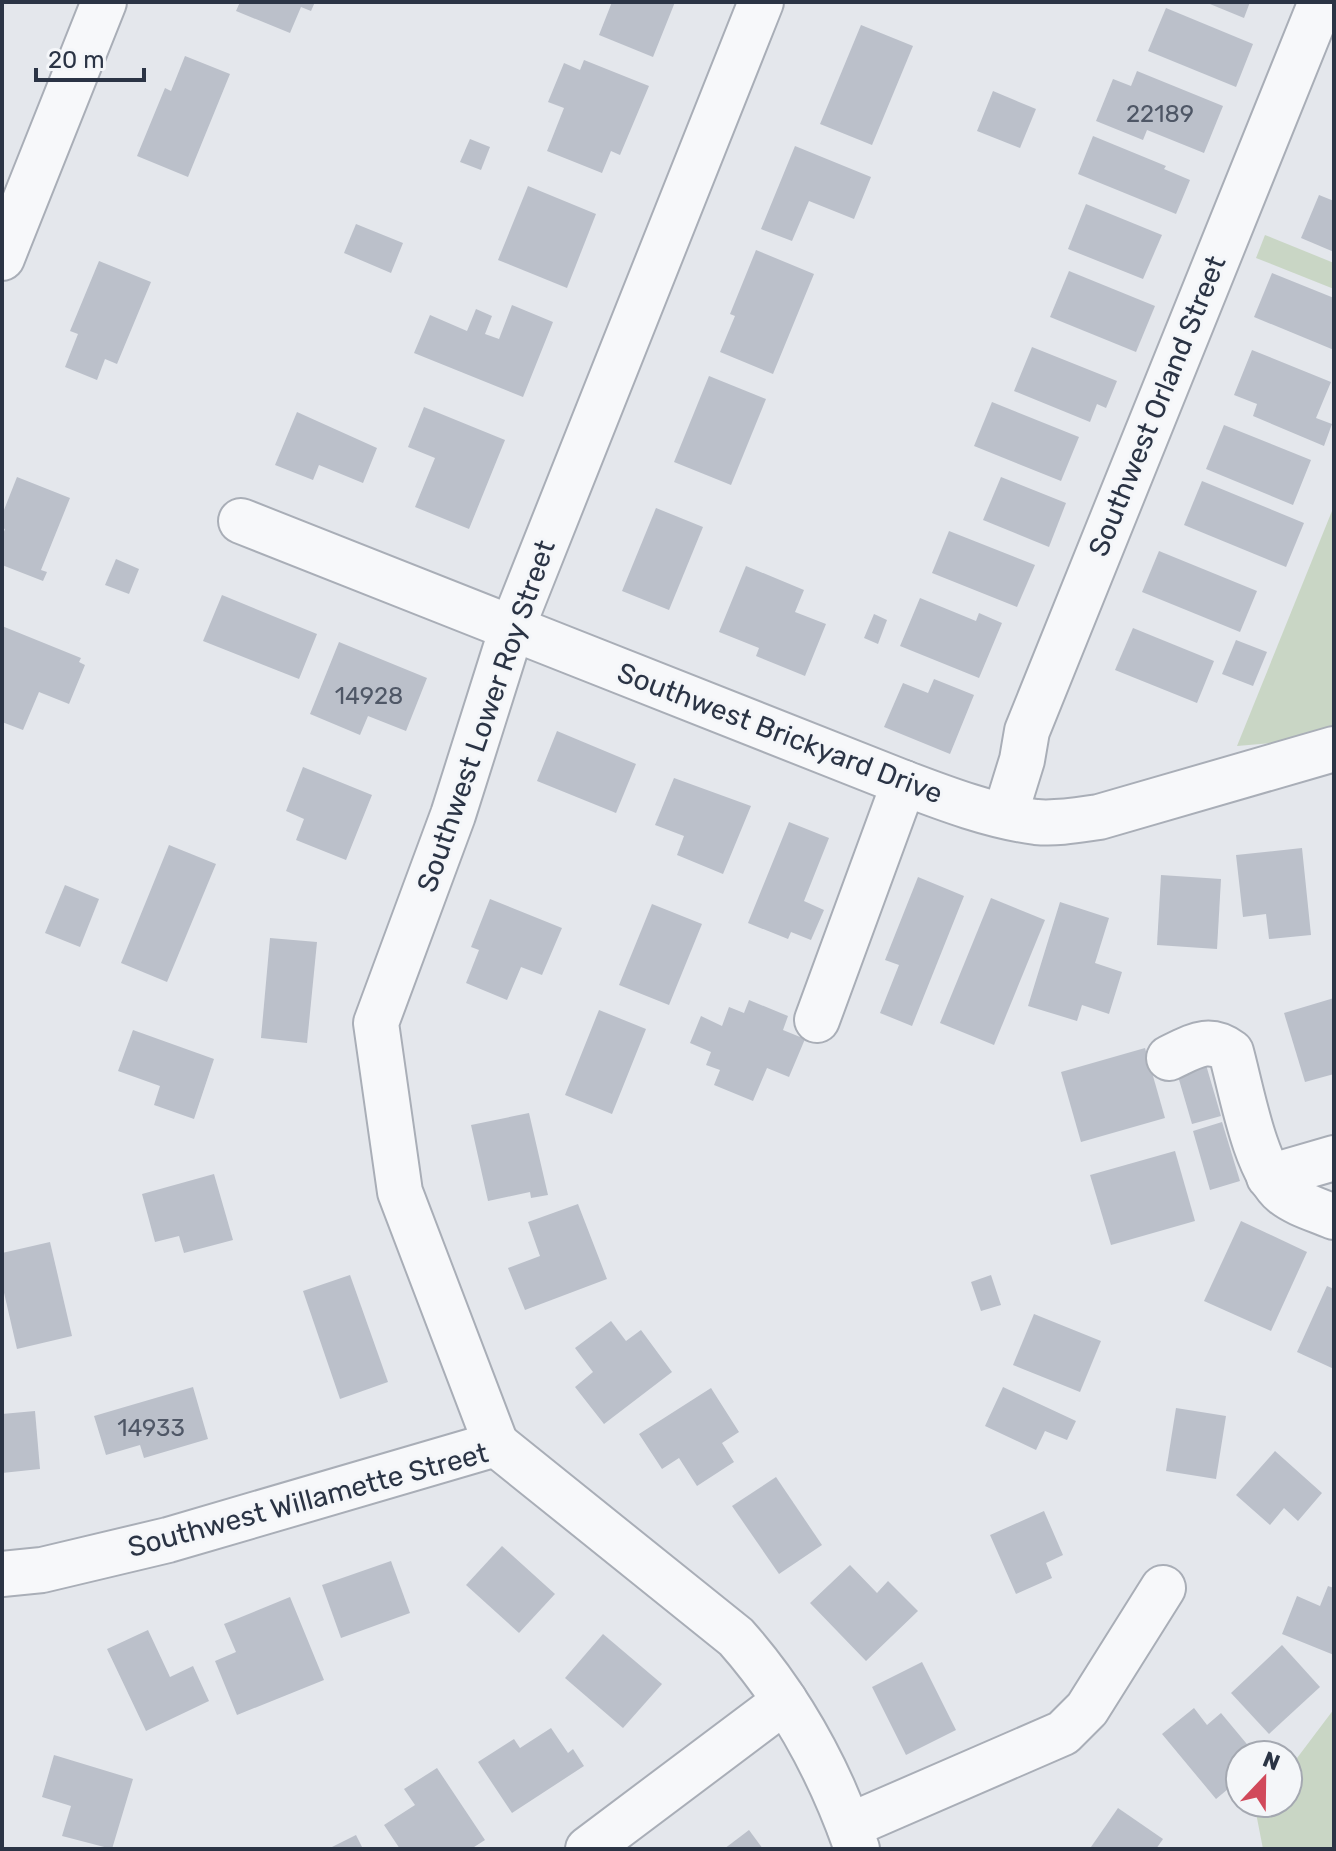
<svg xmlns="http://www.w3.org/2000/svg" width="1336" height="1851" font-family="Rubik,sans-serif">
<rect width="100%" height="100%" fill="#e4e7ec"/>
<g fill="#c9d6c5">
<path d="M1265,235L1334,263V289L1256,258Z"/>
<path d="M1334,506V725L1272,743L1237,746Z"/>
<path d="M1334,1709V1849H1263L1256,1813L1263,1803H1288V1770Z"/>
</g>
<g fill="#bbc0ca">
<path d="M240,2H315L311,11L301,7L290,33L236,11Z"/>
<path d="M612,2H675L653,57L599,35Z"/>
<path d="M1205,2H1250L1244,18Z"/>
<path d="M1166,8L1253,44L1236,87L1148,51Z"/>
<path d="M861,25L913,46L872,145L820,124Z"/>
<path d="M185,56L230,74L188,177L137,156L165,88L171,91Z"/>
<path d="M584,60L649,86L620,155L611,151L602,173L547,151L564,108L548,102L564,63L580,70Z"/>
<path d="M1137,71L1223,106L1204,153L1147,130L1143,140L1096,121L1113,79L1131,86Z"/>
<path d="M993,91L1036,109L1020,148L977,131Z"/>
<path d="M1093,136L1166,166L1164,169L1190,180L1176,214L1078,174Z"/>
<path d="M470,139L490,147L481,170L460,162Z"/>
<path d="M795,146L871,177L854,219L809,201L792,241L761,229Z"/>
<path d="M528,186L596,214L567,288L498,260Z"/>
<path d="M1319,195L1334,201V252L1301,238Z"/>
<path d="M1086,204L1162,235L1143,279L1068,249Z"/>
<path d="M356,224L403,243L391,273L344,253Z"/>
<path d="M756,250L814,274L773,374L720,352L735,316L730,314Z"/>
<path d="M99,261L151,282L117,364L105,359L97,380L65,367L78,334L70,331Z"/>
<path d="M1069,271L1155,306L1136,352L1050,317Z"/>
<path d="M1272,273L1334,298V350L1254,317Z"/>
<path d="M512,305L553,322L523,397L414,353L430,315L467,331L476,309L492,316L485,334L499,339Z"/>
<path d="M1032,347L1117,381L1106,408L1097,404L1090,422L1014,391Z"/>
<path d="M1252,350L1331,382L1316,418L1332,424L1324,446L1253,416L1257,404L1234,395Z"/>
<path d="M709,376L766,399L731,485L674,462Z"/>
<path d="M992,402L1079,437L1061,481L974,446Z"/>
<path d="M424,407L505,440L469,529L415,507L435,458L408,447Z"/>
<path d="M297,412L377,448L363,483L319,465L313,480L275,465Z"/>
<path d="M1224,425L1311,460L1293,505L1206,469Z"/>
<path d="M17,477L70,498L41,570L47,572L43,581L2,565V537L5,529L2,528V515Z"/>
<path d="M1001,477L1066,503L1049,547L983,520Z"/>
<path d="M1202,481L1304,523L1286,567L1184,525Z"/>
<path d="M656,508L703,527L669,610L622,591Z"/>
<path d="M949,531L1035,565L1017,607L932,573Z"/>
<path d="M1159,551L1257,591L1240,632L1142,592Z"/>
<path d="M116,559L139,569L129,594L105,585Z"/>
<path d="M746,566L804,590L795,612L826,624L805,676L756,656L759,648L719,632Z"/>
<path d="M222,595L317,634L299,679L203,641Z"/>
<path d="M920,598L976,621L979,613L1002,623L979,678L900,646Z"/>
<path d="M874,614L887,620L878,644L864,638Z"/>
<path d="M2,626L81,658L79,662L85,665L69,704L39,692L23,730L2,722Z"/>
<path d="M1133,628L1214,661L1197,703L1115,670Z"/>
<path d="M1236,640L1267,652L1253,686L1222,674Z"/>
<path d="M339,642L427,678L406,731L368,716L360,735L310,714Z"/>
<path d="M934,679L974,695L950,754L884,727L903,683L928,693Z"/>
<path d="M557,731L636,764L616,813L537,781Z"/>
<path d="M303,767L372,795L346,860L296,840L304,819L286,811Z"/>
<path d="M674,778L751,806L723,874L677,855L684,836L655,825Z"/>
<path d="M789,822L829,838L804,901L824,910L811,940L791,932L788,939L748,923Z"/>
<path d="M169,845L216,864L167,982L121,963Z"/>
<path d="M1302,848L1311,935L1269,939L1266,914L1243,917L1236,855Z"/>
<path d="M1161,875L1221,879L1217,949L1157,945Z"/>
<path d="M918,877L964,896L912,1026L880,1013L899,965L885,960Z"/>
<path d="M65,885L99,899L80,947L45,933Z"/>
<path d="M991,898L1045,920L994,1045L940,1023Z"/>
<path d="M490,899L562,928L542,975L521,967L507,1000L466,983L479,950L471,947Z"/>
<path d="M1060,902L1109,918L1095,963L1122,972L1109,1014L1082,1005L1077,1021L1028,1006Z"/>
<path d="M652,904L702,924L669,1005L619,985Z"/>
<path d="M270,938L317,942L307,1043L261,1038Z"/>
<path d="M1334,998V1074L1305,1082L1284,1013Z"/>
<path d="M749,1000L788,1016L783,1030L805,1039L789,1077L767,1068L753,1101L714,1085L720,1070L706,1065L711,1052L690,1043L701,1016L722,1026L729,1007L744,1013Z"/>
<path d="M599,1010L646,1029L612,1114L565,1095Z"/>
<path d="M133,1030L214,1059L194,1119L154,1105L160,1086L118,1071Z"/>
<path d="M1145,1048L1165,1118L1081,1142L1061,1072Z"/>
<path d="M1204,1058L1221,1116L1192,1124L1175,1066Z"/>
<path d="M529,1113L548,1195L531,1198L530,1192L488,1201L471,1125Z"/>
<path d="M1222,1122L1240,1181L1210,1190L1193,1131Z"/>
<path d="M1175,1151L1195,1221L1111,1245L1090,1175Z"/>
<path d="M214,1174L233,1240L184,1253L179,1236L155,1242L142,1194Z"/>
<path d="M578,1204L607,1279L525,1310L508,1268L540,1256L528,1222Z"/>
<path d="M1241,1221L1307,1252L1271,1331L1204,1301Z"/>
<path d="M50,1242L72,1336L17,1349L2,1284V1253Z"/>
<path d="M350,1275L388,1382L340,1399L303,1291Z"/>
<path d="M991,1275L1001,1305L981,1311L971,1282Z"/>
<path d="M1327,1286L1334,1289V1369L1297,1352Z"/>
<path d="M1034,1314L1101,1341L1080,1392L1013,1365Z"/>
<path d="M611,1321L626,1341L641,1330L672,1372L604,1424L575,1387L593,1372L575,1348Z"/>
<path d="M193,1387L208,1439L144,1458L140,1445L106,1455L94,1416Z"/>
<path d="M1003,1387L1076,1421L1067,1440L1045,1431L1036,1450L985,1426Z"/>
<path d="M711,1388L739,1432L722,1443L734,1462L697,1486L679,1458L662,1469L639,1434Z"/>
<path d="M1176,1408L1226,1416L1216,1479L1166,1471Z"/>
<path d="M35,1411L40,1469L2,1473V1414Z"/>
<path d="M1275,1451L1322,1493L1298,1521L1284,1508L1270,1525L1236,1495Z"/>
<path d="M776,1477L822,1545L779,1574L732,1506Z"/>
<path d="M1044,1511L1063,1555L1046,1563L1052,1578L1016,1594L990,1535Z"/>
<path d="M502,1546L555,1594L519,1633L466,1585Z"/>
<path d="M391,1561L410,1613L341,1638L322,1585Z"/>
<path d="M850,1565L877,1593L888,1581L918,1611L866,1661L810,1603Z"/>
<path d="M1328,1586L1334,1588V1655L1282,1634L1297,1596L1320,1606Z"/>
<path d="M290,1597L324,1680L237,1715L215,1661L236,1652L224,1624Z"/>
<path d="M148,1630L170,1677L193,1666L209,1701L146,1731L107,1649Z"/>
<path d="M603,1634L662,1684L623,1728L565,1678Z"/>
<path d="M1282,1645L1320,1687L1269,1734L1231,1693Z"/>
<path d="M922,1662L956,1730L906,1755L872,1687Z"/>
<path d="M1194,1708L1207,1725L1221,1713L1256,1755H1240V1779L1216,1799L1162,1734Z"/>
<path d="M551,1728L568,1753L573,1749L584,1766L512,1813L478,1762L514,1739L520,1748Z"/>
<path d="M54,1755L133,1779L112,1849L62,1836L71,1806L42,1797Z"/>
<path d="M437,1768L485,1840L471,1849H400L384,1825L415,1805L404,1789Z"/>
<path d="M1118,1808L1163,1839L1156,1849L1091,1847Z"/>
<path d="M749,1830L763,1849H724Z"/>
<path d="M356,1835L363,1849H328Z"/>
</g>
<g fill="none" stroke-linecap="round" stroke-linejoin="round">
<defs>
<g id="minor">
<path d="M2,258L104,2"/>
<path d="M241,521L904,783C946,799 991,816 1036,822C1057,824 1078,820 1099,817L1334,749"/>
<path d="M1005,815L1022,760L1027,731L1321,2"/>
<path d="M817,1020L904,783"/>
<path d="M1169,1058C1193,1047 1208,1035 1231,1052C1241,1088 1255,1170 1283,1193C1296,1204 1318,1210 1334,1217"/>
<path d="M1269,1177L1334,1158"/>
<path d="M496,1444L400,1192L376,1023L453,815L512,628L761,2"/>
<path d="M2,1574L42,1570L168,1540L496,1444L736,1637C790,1698 830,1771 857,1849"/>
<path d="M849,1826L1063,1733L1087,1709L1163,1588"/>
<path d="M588,1849L785,1701"/>
</g>
</defs>
<use href="#minor" stroke="#a9aeb7" stroke-width="48"/>
<use href="#minor" stroke="#f7f8fa" stroke-width="44"/>
</g>
<g text-anchor="middle" dominant-baseline="central" stroke-width="6" stroke-linejoin="round" paint-order="stroke">
<g font-size="24" fill="#4f5766">
<text x="1160" y="114">22189</text>
<text x="369" y="696">14928</text>
<text x="151" y="1428">14933</text>
</g>
<g font-size="28" fill="#2b3445" stroke="#f4f6f9">
<text transform="translate(1157 406) rotate(-68)">Southwest Orland Street</text>
<text transform="translate(486 716) rotate(-71)">Southwest Lower Roy Street</text>
<text transform="translate(780 733) rotate(21)">Southwest Brickyard Drive</text>
<text transform="translate(308 1500) rotate(-15)">Southwest Willamette Street</text>
</g>
</g>
<rect width="1336" height="1851" fill="none" stroke="#2b3445" stroke-width="8"/>
<g transform="translate(1264 1779) rotate(22)"><circle r="38" fill="#f4f6f9" stroke="#a4a8b1" stroke-width="2"/>
<path d="M0-6L14 30L0 20L-14 30Z" fill="#d1495b"/>
<text y="-12" font-size="22" font-weight="bold" text-anchor="middle" fill="#2b3445">N</text>
</g>
<path d="M36 68v12h108v-12" fill="none" stroke="#2b3445" stroke-width="4"/>
<text x="48" y="68" font-size="24" fill="#2b3445" stroke="#f4f6f9" stroke-width="6" paint-order="stroke">20 m</text>
</svg>
